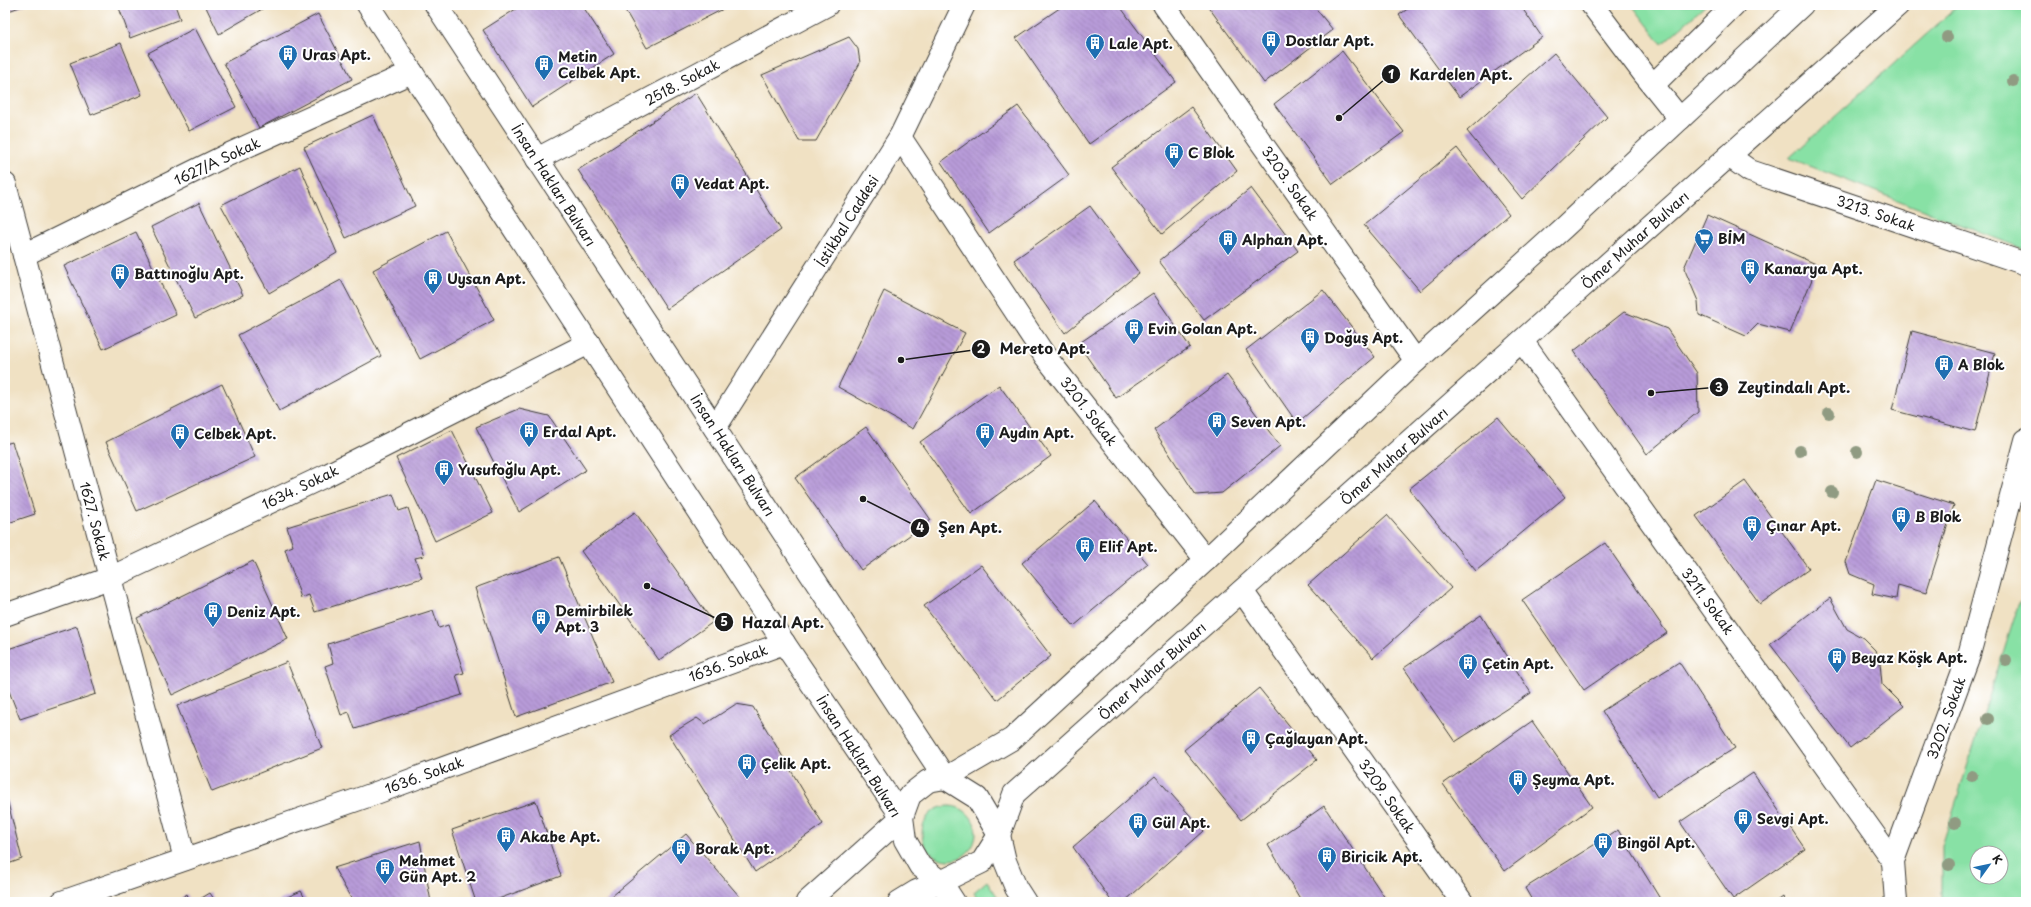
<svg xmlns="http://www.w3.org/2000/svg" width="2031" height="907" font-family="'Playpen Sans',sans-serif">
<defs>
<pattern id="building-back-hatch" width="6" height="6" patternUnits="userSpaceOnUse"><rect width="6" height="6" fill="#b89bd9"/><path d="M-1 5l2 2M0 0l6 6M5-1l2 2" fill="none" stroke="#957eaf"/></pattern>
</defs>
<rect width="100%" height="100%" fill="#fff"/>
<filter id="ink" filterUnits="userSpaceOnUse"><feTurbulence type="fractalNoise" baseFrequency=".025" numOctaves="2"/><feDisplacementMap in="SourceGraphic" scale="8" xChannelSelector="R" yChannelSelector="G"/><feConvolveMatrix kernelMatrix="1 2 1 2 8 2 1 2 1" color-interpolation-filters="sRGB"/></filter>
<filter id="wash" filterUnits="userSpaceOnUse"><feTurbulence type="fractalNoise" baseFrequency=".012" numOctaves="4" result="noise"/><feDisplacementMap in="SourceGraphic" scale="16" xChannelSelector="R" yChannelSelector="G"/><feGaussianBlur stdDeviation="0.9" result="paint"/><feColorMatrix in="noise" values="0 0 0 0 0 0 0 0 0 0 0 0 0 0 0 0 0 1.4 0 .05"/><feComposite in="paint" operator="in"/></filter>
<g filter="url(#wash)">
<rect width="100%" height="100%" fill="#f0e1c3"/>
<g fill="#88e1a5" stroke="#527e60" fill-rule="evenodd">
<path d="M1632,5H1706L1662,44Z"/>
<path d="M1959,5H2026V250L1789,158Z"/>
<path d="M2019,602L2026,604V902H1942V846ZM1977,853H2001V877H1977Z"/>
<circle cx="949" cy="833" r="27"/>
<path d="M987,881L1001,902H978L974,892Z"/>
</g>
<g id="blocks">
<g fill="url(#building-back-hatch)">
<path d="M5,5H25L6,12Z"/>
<path d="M118,5H175L180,19L130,38Z"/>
<path d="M205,5H269L219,34Z"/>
<path d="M522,5H582L614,54L532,107L483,30Z"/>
<path d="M622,5H728L729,6L647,48Z"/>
<path d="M1064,5H1119L1176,82L1089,144L1016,38Z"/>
<path d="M1207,5H1313L1333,30L1264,83Z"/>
<path d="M1413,5H1520L1542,37L1459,97L1399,15Z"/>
<path d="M318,14L352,79L259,128L224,63Z"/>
<path d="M195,28L236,107L189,131L148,53Z"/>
<path d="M849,37L858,49L860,63L816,141H799L762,75Z"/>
<path d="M121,43L142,95L91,115L70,63Z"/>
<path d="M1342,51L1404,132L1333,184L1274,104Z"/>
<path d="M1554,53L1607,117L1522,199L1467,131Z"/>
<path d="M696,93L781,230L667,309L578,170Z"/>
<path d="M1018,106L1069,175L989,233L941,162Z"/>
<path d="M1191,107L1237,171L1162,234L1111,167Z"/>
<path d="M373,115L415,206L346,238L304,147Z"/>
<path d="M1457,148L1509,214L1420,291L1364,225Z"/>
<path d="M300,166L337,253L269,293L221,205Z"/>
<path d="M1251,188L1298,251L1204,320L1159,261Z"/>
<path d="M199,203L243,295L195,318L151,227Z"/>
<path d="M1090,206L1139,273L1065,333L1014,260Z"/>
<path d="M1707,215L1818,265L1790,332L1758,324L1746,336L1699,315L1698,301L1684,268Z"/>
<path d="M446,231L494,320L420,359L373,270Z"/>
<path d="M136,232L176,315L103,349L64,266Z"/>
<path d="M341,280L381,356L279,411L238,335Z"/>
<path d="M1323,290L1375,357L1297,423L1246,350Z"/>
<path d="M884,291L965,333L913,429L838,387Z"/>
<path d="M1153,293L1190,347L1116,398L1078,344Z"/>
<path d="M1624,312L1667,329L1697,373L1698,412L1647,454L1574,351Z"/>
<path d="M1912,331L1995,353L1975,432L1892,410Z"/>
<path d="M1227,375L1280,446L1222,493L1196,495L1154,430Z"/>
<path d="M222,384L255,457L137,511L106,442Z"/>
<path d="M999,385L1051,456L971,514L920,442Z"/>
<path d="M519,409L549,416L586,470L519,512L476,427Z"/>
<path d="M1498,417L1565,497L1476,571L1409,489Z"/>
<path d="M866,427L931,520L861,570L795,478Z"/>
<path d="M452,430L493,513L435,541L396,458Z"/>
<path d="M12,442L35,514L5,524V444Z"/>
<path d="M1876,480L1954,505L1926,593L1898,585L1896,599L1872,594L1874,584L1850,574L1846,562Z"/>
<path d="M1745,481L1809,569L1760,604L1696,516Z"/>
<path d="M393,494L399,511L408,508L424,556L415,558L422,578L315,612L309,595L301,598L285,549L293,546L287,527Z"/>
<path d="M1095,501L1148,564L1074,626L1022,563Z"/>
<path d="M635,512L713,622L659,660L581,551Z"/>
<path d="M1387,515L1451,588L1373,658L1308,585Z"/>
<path d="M1605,543L1667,633L1584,690L1522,600Z"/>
<path d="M559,557L612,682L516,717L475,588Z"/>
<path d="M253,561L288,639L172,695L137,618Z"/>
<path d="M981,565L1051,656L997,700L924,606Z"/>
<path d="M1830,598L1847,629L1863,638L1875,650L1880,663L1882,684L1904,706L1850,748L1770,644Z"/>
<path d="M433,610L439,628L448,625L464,673L456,675L462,695L355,729L349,712L341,715L325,666L333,663L328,644Z"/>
<path d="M1481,615L1531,693L1455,742L1404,668Z"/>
<path d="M77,626L96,694L20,719L5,681V650Z"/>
<path d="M287,662L322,748L212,792L177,706Z"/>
<path d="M1679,662L1735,748L1657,797L1602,711Z"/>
<path d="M1259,688L1317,760L1241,820L1184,750Z"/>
<path d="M736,704L753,707L823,824L755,872L669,735L697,718L705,724Z"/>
<path d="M1532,721L1592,807L1505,871L1443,784Z"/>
<path d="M1753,773L1805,849L1733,899L1680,822Z"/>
<path d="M1155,776L1204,831L1124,902H1112L1073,847Z"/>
<path d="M7,799L22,859L5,865V800Z"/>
<path d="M536,801L561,876L490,902H476L452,830Z"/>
<path d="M1324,806L1387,901L1386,902H1302L1268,845Z"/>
<path d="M1618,830L1662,902H1533L1525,888Z"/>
<path d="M686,834L740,897L733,902H605Z"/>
<path d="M420,841L431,902H353L334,868Z"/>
<path d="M301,891L307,902H276Z"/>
<path d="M210,893L216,902H195Z"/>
<path d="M187,894L190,902H175Z"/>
<path d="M1783,897L1785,902H1776Z"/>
</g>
</g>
</g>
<g filter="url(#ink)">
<use href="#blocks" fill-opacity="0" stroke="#3c3a35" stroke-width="1"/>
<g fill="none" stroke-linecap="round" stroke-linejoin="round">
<defs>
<g id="minor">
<path d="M1164,5L1416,361"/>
<path d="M1592,5L1644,74L1680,119"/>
<path d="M1653,85L1734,5"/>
<path d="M900,137L1045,356L1206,560"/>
<path d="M1729,156L1750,171L2026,264"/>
<path d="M537,159L827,5"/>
<path d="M5,184L185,859"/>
<path d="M24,255L223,157L412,72"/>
<path d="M1522,341L1893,861"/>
<path d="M715,428L900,137L964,5"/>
<path d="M1242,591L1462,902"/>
<path d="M5,615L110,578L327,475L589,343"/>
<path d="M62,902L365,797L784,643"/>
<path d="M1896,902L1893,861L1969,655L2026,440"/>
</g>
<g id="major">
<path d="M368,5L784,643L902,817L905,840L920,866L941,882L954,902"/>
<path d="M436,5L945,778L977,798L999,835L1005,861L1016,888L1025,902"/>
<path d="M807,902L902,817L910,795L928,781L945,778L1012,739L1206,560L1416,361L1563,228L1802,5"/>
<path d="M899,902L917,891L941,882L982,862L999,835L1014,794L1898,5"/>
</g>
</defs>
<use href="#minor" stroke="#3c3a35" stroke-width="24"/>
<use href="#major" stroke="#3c3a35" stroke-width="24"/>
<use href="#minor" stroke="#fff" stroke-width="22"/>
<use href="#major" stroke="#fff" stroke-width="22"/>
</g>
<g fill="#909b82">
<circle cx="1947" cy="37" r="6"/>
<circle cx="2013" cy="81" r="6"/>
<circle cx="1829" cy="413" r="6"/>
<circle cx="1800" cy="451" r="6"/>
<circle cx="1857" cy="452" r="6"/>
<circle cx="1832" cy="492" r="6"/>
<circle cx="2006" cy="660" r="6"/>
<circle cx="1988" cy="719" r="6"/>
<circle cx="1972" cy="776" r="6"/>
<circle cx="1955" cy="823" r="6"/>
<circle cx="1949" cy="865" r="6"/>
</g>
</g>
<defs>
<symbol id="building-pin" viewBox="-11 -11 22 30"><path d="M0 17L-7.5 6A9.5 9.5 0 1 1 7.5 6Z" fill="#1f6fb2" stroke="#fff"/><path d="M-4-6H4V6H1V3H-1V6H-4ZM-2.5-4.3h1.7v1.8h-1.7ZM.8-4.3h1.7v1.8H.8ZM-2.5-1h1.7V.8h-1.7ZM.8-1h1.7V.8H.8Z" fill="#fff"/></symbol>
<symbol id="supermarket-pin" viewBox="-11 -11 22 30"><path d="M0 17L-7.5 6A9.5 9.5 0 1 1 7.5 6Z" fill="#1f6fb2" stroke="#fff"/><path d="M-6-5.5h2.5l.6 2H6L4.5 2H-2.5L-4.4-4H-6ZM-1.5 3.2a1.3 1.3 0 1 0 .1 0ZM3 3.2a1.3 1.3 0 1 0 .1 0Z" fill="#fff"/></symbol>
</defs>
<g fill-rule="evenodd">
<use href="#building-pin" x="1260" y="29" width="22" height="30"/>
<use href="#building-pin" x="1084" y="32" width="22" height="30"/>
<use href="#building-pin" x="277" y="43" width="22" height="30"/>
<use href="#building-pin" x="533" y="53" width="22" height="30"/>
<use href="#building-pin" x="1163" y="141" width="22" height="30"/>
<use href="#building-pin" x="669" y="172" width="22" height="30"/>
<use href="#supermarket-pin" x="1693" y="227" width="22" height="30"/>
<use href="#building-pin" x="1217" y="228" width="22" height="30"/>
<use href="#building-pin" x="1739" y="257" width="22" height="30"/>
<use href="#building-pin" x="109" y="262" width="22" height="30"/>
<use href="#building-pin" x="422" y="267" width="22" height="30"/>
<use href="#building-pin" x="1123" y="317" width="22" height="30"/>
<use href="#building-pin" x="1299" y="326" width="22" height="30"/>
<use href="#building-pin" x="1933" y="353" width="22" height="30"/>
<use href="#building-pin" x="1206" y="410" width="22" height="30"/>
<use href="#building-pin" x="518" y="420" width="22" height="30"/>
<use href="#building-pin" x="974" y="421" width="22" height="30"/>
<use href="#building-pin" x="169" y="422" width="22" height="30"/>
<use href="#building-pin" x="433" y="458" width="22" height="30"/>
<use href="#building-pin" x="1890" y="505" width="22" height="30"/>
<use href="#building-pin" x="1741" y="514" width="22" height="30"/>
<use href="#building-pin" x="1074" y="535" width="22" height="30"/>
<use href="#building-pin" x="202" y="600" width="22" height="30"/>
<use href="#building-pin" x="530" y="607" width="22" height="30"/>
<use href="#building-pin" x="1826" y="646" width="22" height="30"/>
<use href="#building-pin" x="1457" y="652" width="22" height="30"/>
<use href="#building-pin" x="1240" y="727" width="22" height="30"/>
<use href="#building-pin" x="736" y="752" width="22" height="30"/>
<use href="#building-pin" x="1507" y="768" width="22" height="30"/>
<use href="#building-pin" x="1732" y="807" width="22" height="30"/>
<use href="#building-pin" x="1127" y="811" width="22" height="30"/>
<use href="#building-pin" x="495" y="825" width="22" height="30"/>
<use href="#building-pin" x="1592" y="831" width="22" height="30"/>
<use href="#building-pin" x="670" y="837" width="22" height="30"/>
<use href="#building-pin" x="1316" y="845" width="22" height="30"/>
<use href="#building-pin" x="374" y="857" width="22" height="30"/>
</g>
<g text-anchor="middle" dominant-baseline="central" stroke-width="4" stroke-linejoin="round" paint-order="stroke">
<g font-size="14" font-weight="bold" fill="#1c1c1c" stroke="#fff" text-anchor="start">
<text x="1285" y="40">Dostlar Apt.</text>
<text x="1109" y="43">Lale Apt.</text>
<text x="302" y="54">Uras Apt.</text>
<text x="558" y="56">Metin<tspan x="558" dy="16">Celbek Apt.</tspan></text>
<text x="1188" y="152">C Blok</text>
<text x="694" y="183">Vedat Apt.</text>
<text x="1718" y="238">BİM</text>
<text x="1242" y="239">Alphan Apt.</text>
<text x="1764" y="268">Kanarya Apt.</text>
<text x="134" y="273">Battınoğlu Apt.</text>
<text x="447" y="278">Uysan Apt.</text>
<text x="1148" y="328">Evin Golan Apt.</text>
<text x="1324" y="337">Doğuş Apt.</text>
<text x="1958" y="364">A Blok</text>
<text x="1231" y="421">Seven Apt.</text>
<text x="543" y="431">Erdal Apt.</text>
<text x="999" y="432">Aydın Apt.</text>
<text x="194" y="433">Celbek Apt.</text>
<text x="458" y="469">Yusufoğlu Apt.</text>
<text x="1915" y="516">B Blok</text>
<text x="1766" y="525">Çınar Apt.</text>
<text x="1099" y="546">Elif Apt.</text>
<text x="555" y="610">Demirbilek<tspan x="555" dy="16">Apt. 3</tspan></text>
<text x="227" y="611">Deniz Apt.</text>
<text x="1851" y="657">Beyaz Köşk Apt.</text>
<text x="1482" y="663">Çetin Apt.</text>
<text x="1265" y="738">Çağlayan Apt.</text>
<text x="761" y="763">Çelik Apt.</text>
<text x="1532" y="779">Şeyma Apt.</text>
<text x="1757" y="818">Sevgi Apt.</text>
<text x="1152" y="822">Gül Apt.</text>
<text x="520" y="836">Akabe Apt.</text>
<text x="1617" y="842">Bingöl Apt.</text>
<text x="695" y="848">Borak Apt.</text>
<text x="1341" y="856">Biricik Apt.</text>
<text x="399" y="860">Mehmet<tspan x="399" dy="16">Gün Apt. 2</tspan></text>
</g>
<g font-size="14" fill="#1c1c1c" stroke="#fff">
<text transform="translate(682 82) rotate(-28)">2518. Sokak</text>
<text transform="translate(217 161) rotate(-25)">1627/A Sokak</text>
<text transform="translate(1290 183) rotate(55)">3203. Sokak</text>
<text transform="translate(554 185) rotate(57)">İnsan Hakları Bulvarı</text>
<text transform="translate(1876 213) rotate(19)">3213. Sokak</text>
<text transform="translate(847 221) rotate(-58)">İstikbal Caddesi</text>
<text transform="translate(1635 240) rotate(-42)">Ömer Muhar Bulvarı</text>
<text transform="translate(1089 411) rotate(52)">3201. Sokak</text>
<text transform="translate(733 455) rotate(57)">İnsan Hakları Bulvarı</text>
<text transform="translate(1394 456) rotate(-42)">Ömer Muhar Bulvarı</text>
<text transform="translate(300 487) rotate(-26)">1634. Sokak</text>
<text transform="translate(95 521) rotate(75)">1627. Sokak</text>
<text transform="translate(1708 601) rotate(54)">3211. Sokak</text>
<text transform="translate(728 663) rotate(-20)">1636. Sokak</text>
<text transform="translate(1152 671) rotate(-42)">Ömer Muhar Bulvarı</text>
<text transform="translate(1946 718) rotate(-70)">3202. Sokak</text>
<text transform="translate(859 756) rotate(57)">İnsan Hakları Bulvarı</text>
<text transform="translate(424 775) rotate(-20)">1636. Sokak</text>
<text transform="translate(1387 796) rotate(55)">3209. Sokak</text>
</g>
</g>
<path fill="none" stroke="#1c1c1c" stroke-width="1.5" d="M1339 118L1391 74M901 360L981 349M1651 393L1719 387M863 499L920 528M647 586L724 622"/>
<g fill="#1c1c1c" stroke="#fff" stroke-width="1.5">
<circle cx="1339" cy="118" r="4"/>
<circle cx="901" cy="360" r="4"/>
<circle cx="1651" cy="393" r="4"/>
<circle cx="863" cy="499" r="4"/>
<circle cx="647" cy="586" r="4"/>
<circle cx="1391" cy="74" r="10"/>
<circle cx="981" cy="349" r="10"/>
<circle cx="1719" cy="387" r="10"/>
<circle cx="920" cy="528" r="10"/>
<circle cx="724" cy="622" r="10"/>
</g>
<g font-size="12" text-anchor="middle" font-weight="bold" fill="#fff">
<text x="1391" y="79">1</text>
<text x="981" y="353">2</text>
<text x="1719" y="392">3</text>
<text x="920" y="532">4</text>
<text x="724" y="626">5</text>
</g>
<g font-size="15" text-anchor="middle" font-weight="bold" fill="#1c1c1c" stroke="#fff" stroke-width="4" stroke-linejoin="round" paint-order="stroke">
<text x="1461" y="80">Kardelen Apt.</text>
<text x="1045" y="354">Mereto Apt.</text>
<text x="1794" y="393">Zeytindalı Apt.</text>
<text x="970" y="533">Şen Apt.</text>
<text x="783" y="628">Hazal Apt.</text>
</g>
<rect width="2031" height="907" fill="none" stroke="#fff" stroke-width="20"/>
<g transform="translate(1989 865) rotate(57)"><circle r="19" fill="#ffffff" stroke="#a4a4a4"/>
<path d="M0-3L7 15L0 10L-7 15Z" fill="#1f6fb2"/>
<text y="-6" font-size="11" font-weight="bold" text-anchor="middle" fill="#1c1c1c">K</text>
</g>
</svg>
